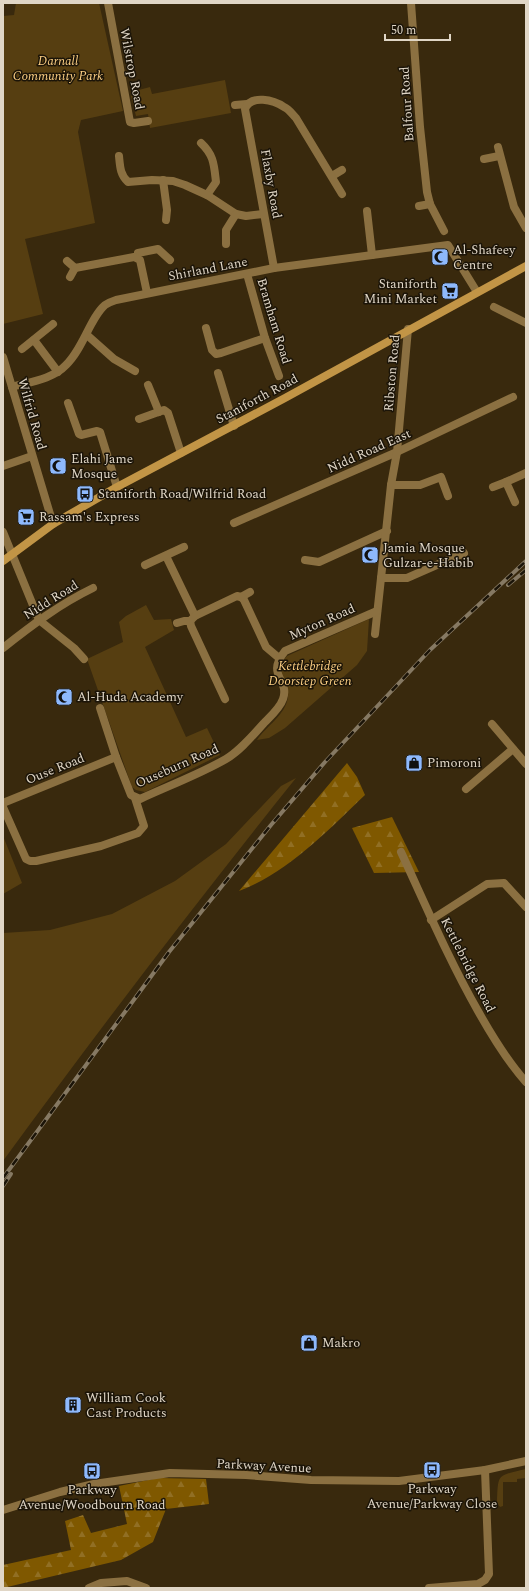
<svg xmlns="http://www.w3.org/2000/svg" width="529" height="1591" font-family="Spectral,serif">
<defs>
<pattern id="forest-firs" width="22" height="20" patternUnits="userSpaceOnUse"><rect width="22" height="20" fill="#7f5800"/><path d="M5 1l3.5 6h-7zM16 11l3.5 6h-7z" fill="#916f24"/></pattern>
</defs>
<rect width="100%" height="100%" fill="#39290d"/>
<g fill="#563e11">
<path d="M16,3H99L123,111L81,120L78,132L95,223L25,239L43,314L3,324V16L14,15Z"/>
<path d="M225,80L231,113L150,128L148,114L136,116L131,96L135,91L150,87L152,94Z"/>
<path d="M146,605L154,620L171,619L174,630L145,647L186,737L207,728L220,755L145,792L136,790L132,787L87,659L123,642L119,622L126,616Z"/>
<path d="M369,619L367,651L357,665L285,728L269,738L257,740C267,725 285,716 288,697C290,681 272,673 287,656Z"/>
<path d="M296,778C195,904 98,1031 3,1161V933L50,930L112,914L175,881L226,844L281,786Z"/>
<path d="M3,836L22,883L3,894Z"/>
<path d="M526,1469V1478L517,1479V1482H503V1506L500,1507L497,1503C498,1473 497,1476 526,1469Z"/>
</g>
<g fill="url(#forest-firs)">
<path d="M347,763L357,777L365,795C327,831 289,872 239,891Z"/>
<path d="M392,817L419,872L374,873L352,828Z"/>
<path d="M158,1478L206,1479L209,1504L166,1509L153,1542L121,1560L3,1588V1565L71,1550L65,1521L83,1515L91,1533L127,1524L119,1486Z"/>
</g>
<g fill="none" stroke-linecap="round" stroke-linejoin="round">
<g stroke="#8b7041" stroke-width="8">
<path d="M108,3L130,122L134,123L148,121"/>
<path d="M411,3L420,127L427,192L430,204L444,231"/>
<path d="M235,105L247,104"/>
<path d="M201,143C214,155 214,165 216,182L207,195"/>
<path d="M498,147L514,207L526,228"/>
<path d="M119,156C120,166 120,175 128,182L152,180L173,181L185,185L207,195L236,214L246,216L263,214"/>
<path d="M484,159L499,156"/>
<path d="M332,176L342,170"/>
<path d="M163,180L167,210L166,220"/>
<path d="M419,206L430,204"/>
<path d="M367,211L372,255"/>
<path d="M226,244V230L236,214"/>
<path d="M138,253L158,249L170,260"/>
<path d="M67,261L75,268L70,277"/>
<path d="M75,268L134,257L140,260L147,293"/>
<path d="M274,268L245,109C251,94 274,100 284,107C289,109 292,114 296,118L342,194"/>
<path d="M247,274L265,338L279,376"/>
<path d="M494,307L526,323"/>
<path d="M206,328L212,350L216,354L221,353L265,338"/>
<path d="M87,335L114,359L135,371"/>
<path d="M34,340L58,372"/>
<path d="M22,349L53,324"/>
<path d="M3,357L53,524"/>
<path d="M218,373L234,426"/>
<path d="M148,385L159,412"/>
<path d="M12,387C30,382 53,379 66,365C83,349 90,318 105,305C108,303 113,301 116,300L274,268L448,245L477,292"/>
<path d="M68,403L79,434L81,435L97,431L100,432L117,487"/>
<path d="M139,419L164,410L168,413L181,453"/>
<path d="M3,466L32,456"/>
<path d="M391,485H420L441,477L448,496"/>
<path d="M493,487L506,482"/>
<path d="M515,502L506,482L526,473"/>
<path d="M234,523L397,452L513,397"/>
<path d="M3,532L39,620L74,648L84,659"/>
<path d="M166,556L195,616"/>
<path d="M305,560L319,562L387,531"/>
<path d="M145,565L184,547"/>
<path d="M381,578H407L464,553"/>
<path d="M241,597L250,592"/>
<path d="M190,621L191,626L225,699"/>
<path d="M177,623L184,621H190L195,616L237,596L241,597L244,600L266,647L279,658"/>
<path d="M375,634L391,485L397,452L408,329"/>
<path d="M3,648C32,625 60,604 93,588"/>
<path d="M100,708L116,757L131,795L140,799C168,786 200,774 226,759C241,750 253,735 264,723C271,716 280,708 283,699C290,679 265,676 285,651L377,611"/>
<path d="M492,724L526,764"/>
<path d="M466,789L513,749"/>
<path d="M3,803L116,757"/>
<path d="M3,807L26,859L30,861H36L101,846L138,833L144,826L135,798"/>
<path d="M401,852C426,906 449,960 478,1011C492,1036 507,1061 526,1082"/>
<path d="M431,920L487,884L504,883L526,907"/>
<path d="M3,1510L60,1492L94,1484L170,1473L246,1475L311,1480L399,1481L485,1470L526,1461"/>
<path d="M89,1588L101,1583L127,1581L146,1588"/>
<path d="M429,1588L478,1584L485,1580L489,1574L485,1470"/>
</g>
<path stroke="#c29546" stroke-width="8" d="M3,561L53,524L117,487L285,398L526,266"/>
<defs>
<g id="rail">
<path d="M508,585L526,570"/>
<path d="M3,1178L169,952L271,825L325,762L430,650L526,561"/>
<path d="M3,1186L11,1174"/>
</g>
</defs>
<use href="#rail" stroke="#867963" stroke-width="4"/>
<use href="#rail" stroke="#1b1408" stroke-width="2.5" stroke-dasharray="8" stroke-linecap="butt"/>
</g>
<defs>
<symbol id="mosque-square" viewBox="-11 -11 22 22"><rect x="-9" y="-9" width="18" height="18" rx="4" fill="#8eb9fd" stroke="#1b1408"/><path d="M3.5-4.9A6 6 0 1 0 3.5 4.9A5 5 0 1 1 3.5-4.9Z" fill="#111"/></symbol>
<symbol id="supermarket-square" viewBox="-11 -11 22 22"><rect x="-9" y="-9" width="18" height="18" rx="4" fill="#8eb9fd" stroke="#1b1408"/><path d="M-6-5.5h2.5l.6 2H6L4.5 2H-2.5L-4.4-4H-6ZM-1.5 3.2a1.3 1.3 0 1 0 .1 0ZM3 3.2a1.3 1.3 0 1 0 .1 0Z" fill="#111"/></symbol>
<symbol id="bus-square" viewBox="-11 -11 22 22"><rect x="-9" y="-9" width="18" height="18" rx="4" fill="#8eb9fd" stroke="#1b1408"/><path d="M-5-6H5V4H4V6H2V4H-2V6H-4V4H-5ZM-3.5-4V0h7V-4ZM-3.5 1.2v1.5H-2V1.2ZM2 1.2v1.5H3.5V1.2Z" fill="#111"/></symbol>
<symbol id="shop-square" viewBox="-11 -11 22 22"><rect x="-9" y="-9" width="18" height="18" rx="4" fill="#8eb9fd" stroke="#1b1408"/><path d="M-5-2.5h2.3a2.7 3.5 0 0 1 5.4 0H5L5.5 6h-11ZM-1.5-2.5h3a1.5 2.3 0 0 0-3 0Z" fill="#111"/></symbol>
<symbol id="building-square" viewBox="-11 -11 22 22"><rect x="-9" y="-9" width="18" height="18" rx="4" fill="#8eb9fd" stroke="#1b1408"/><path d="M-4-6H4V6H1V3H-1V6H-4ZM-2.5-4.3h1.7v1.8h-1.7ZM.8-4.3h1.7v1.8H.8ZM-2.5-1h1.7V.8h-1.7ZM.8-1h1.7V.8H.8Z" fill="#111"/></symbol>
</defs>
<g fill-rule="evenodd">
<use href="#mosque-square" x="430" y="247" width="20" height="20"/>
<use href="#supermarket-square" x="440" y="281" width="20" height="20"/>
<use href="#mosque-square" x="48" y="456" width="20" height="20"/>
<use href="#bus-square" x="75" y="484" width="20" height="20"/>
<use href="#supermarket-square" x="16" y="507" width="20" height="20"/>
<use href="#mosque-square" x="360" y="545" width="20" height="20"/>
<use href="#mosque-square" x="54" y="687" width="20" height="20"/>
<use href="#shop-square" x="404" y="753" width="20" height="20"/>
<use href="#shop-square" x="299" y="1333" width="20" height="20"/>
<use href="#building-square" x="63" y="1395" width="20" height="20"/>
<use href="#bus-square" x="422" y="1460" width="20" height="20"/>
<use href="#bus-square" x="82" y="1461" width="20" height="20"/>
</g>
<g text-anchor="middle" dominant-baseline="central" stroke-width="3" stroke-linejoin="round" paint-order="stroke">
<g font-size="13" font-style="italic" fill="#facd82" stroke="#1b1408">
<text x="58" y="61">Darnall<tspan x="58" dy="15">Community Park</tspan></text>
<text x="310" y="666">Kettlebridge<tspan x="310" dy="15">Doorstep Green</tspan></text>
</g>
<g font-size="13" fill="#e0d6c6" stroke="#1b1408">
<text transform="translate(132 69) rotate(79)">Wilstrop Road</text>
<text transform="translate(407 104) rotate(-94)">Balfour Road</text>
<text transform="translate(271 184) rotate(80)">Flaxby Road</text>
<text transform="translate(208 269) rotate(-11)">Shirland Lane</text>
<text transform="translate(274 321) rotate(73)">Bramham Road</text>
<text transform="translate(392 373) rotate(-85)">Ribston Road</text>
<text transform="translate(257 399) rotate(-28)">Staniforth Road</text>
<text transform="translate(32 414) rotate(74)">Wilfrid Road</text>
<text transform="translate(369 451) rotate(-24)">Nidd Road East</text>
<text transform="translate(51 600) rotate(-32)">Nidd Road</text>
<text transform="translate(322 622) rotate(-24)">Myton Road</text>
<text transform="translate(177 766) rotate(-24)">Ouseburn Road</text>
<text transform="translate(55 769) rotate(-22)">Ouse Road</text>
<text transform="translate(468 965) rotate(63)">Kettlebridge Road</text>
<text transform="translate(264 1466) rotate(3)">Parkway Avenue</text>
</g>
<g font-size="13" fill="#e0d6c6" stroke="#1b1408" text-anchor="start">
<text x="453" y="250">Al-Shafeey<tspan x="453" dy="15">Centre</tspan></text>
<text x="437" y="284" text-anchor="end">Staniforth<tspan x="437" dy="15">Mini Market</tspan></text>
<text x="71" y="459">Elahi Jame<tspan x="71" dy="15">Mosque</tspan></text>
<text x="98" y="494">Staniforth Road/Wilfrid Road</text>
<text x="39" y="517">Rassam's Express</text>
<text x="383" y="548">Jamia Mosque<tspan x="383" dy="15">Gulzar-e-Habib</tspan></text>
<text x="77" y="697">Al-Huda Academy</text>
<text x="427" y="763">Pimoroni</text>
<text x="322" y="1343">Makro</text>
<text x="86" y="1398">William Cook<tspan x="86" dy="15">Cast Products</tspan></text>
<text x="432" y="1489" text-anchor="middle">Parkway<tspan x="432" dy="15">Avenue/Parkway Close</tspan></text>
<text x="92" y="1490" text-anchor="middle">Parkway<tspan x="92" dy="15">Avenue/Woodbourn Road</tspan></text>
</g>
</g>
<rect width="529" height="1591" fill="none" stroke="#e0d6c6" stroke-width="8"/>
<path d="M385 34v6h65v-6" fill="none" stroke="#e0d6c6" stroke-width="2"/>
<text x="391" y="34" font-size="12" fill="#e0d6c6" stroke="#1b1408" stroke-width="3" paint-order="stroke">50 m</text>
</svg>
